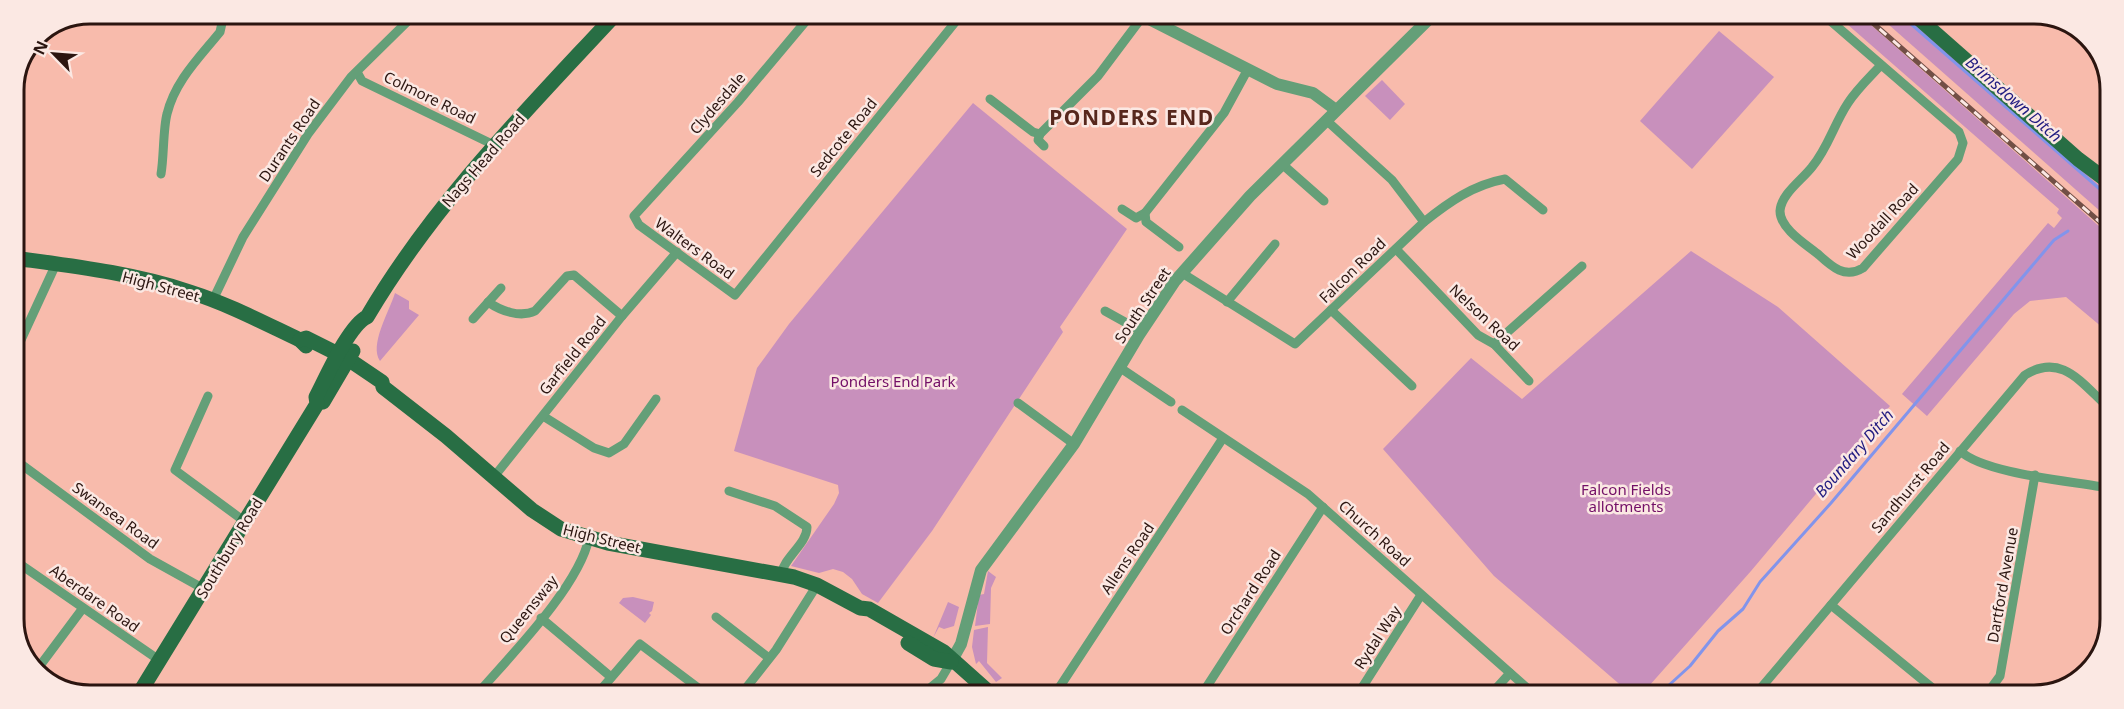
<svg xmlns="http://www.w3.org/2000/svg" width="2124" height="709" font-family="'Noto Sans',sans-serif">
<rect width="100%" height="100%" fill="#f8bbac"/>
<g fill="#c890bc">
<path d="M1839,17H1862L2109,235V333L2066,297L2030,301L2014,314L1927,416L1902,394L2048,223L2054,228L2062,218L2057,213L2059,209Z"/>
<path d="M1880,17H1907L2110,195L2109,219Z"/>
<path d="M1719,31L1774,77L1692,169L1640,121Z"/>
<path d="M1382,80L1405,104L1390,120L1365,96Z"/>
<path d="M973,103L1127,229L1060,327L1063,332L932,531L878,603L862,594L852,579L843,572L833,569L819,573L791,566L834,504L839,493L838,485L734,451L757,368L789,324Z"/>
<path d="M1691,251L1778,307L1890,406L1751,571L1641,695H1632L1494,576L1383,449L1471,358L1522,399Z"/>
<path d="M395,293L409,301V309L419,315L380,361C369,345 389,312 395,293Z"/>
<path d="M988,571L996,577L991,588L990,624L975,626L979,595L984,594Z"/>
<path d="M633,597L654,602L652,611L649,613L651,615L645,623L619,603L623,598Z"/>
<path d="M948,602L959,607L954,626L944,629L939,627L933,638Z"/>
<path d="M988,627L987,663L1002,678L996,682L979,661L976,664L972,647L974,630Z"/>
</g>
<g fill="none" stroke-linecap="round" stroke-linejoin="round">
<g stroke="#8294eb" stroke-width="3">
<path d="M1903,17L2110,198"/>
<path d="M1663,695L1668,686L1690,666L1718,631L1743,609L1760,582L1831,503L2054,240L2068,231"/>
</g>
<g stroke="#649f78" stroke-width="9">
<path d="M811,15L738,102L634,216L639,225L735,295L961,15"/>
<path d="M1826,17L1959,132L1963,143L1958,159L1863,268C1845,279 1832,267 1819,255C1807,245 1780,229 1780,211C1781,194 1802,180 1812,167C1828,148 1834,124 1848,103C1857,89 1870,77 1881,65"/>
<path d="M357,72L362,81L494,145"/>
<path d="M990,99L1033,132L1040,134"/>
<path d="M1044,146L1038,140L1040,134L1098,76L1143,16"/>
<path d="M1282,164L1324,201"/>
<path d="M161,174C164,157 163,129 167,114C175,81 199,58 220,32L222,23L216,14"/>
<path d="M1122,209L1136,218L1145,213L1224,113L1248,69"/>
<path d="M1145,213L1146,222L1179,247"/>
<path d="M1424,222C1449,202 1473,185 1505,179L1543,210"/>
<path d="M1396,249L1478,335L1494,344L1529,381"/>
<path d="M1182,273L1295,344L1424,222L1392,180L1326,120"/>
<path d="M213,300L243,237L308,134L351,77L415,14"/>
<path d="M488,302C501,311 520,318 535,311L567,276L574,275L622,316"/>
<path d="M1227,302L1275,244"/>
<path d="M1331,310L1412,386"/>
<path d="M1105,311L1141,331"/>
<path d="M473,319L501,288"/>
<path d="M1494,344L1582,266"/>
<path d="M14,355L56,264"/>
<path d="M1119,367L1171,402"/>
<path d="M208,396L175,470L244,521"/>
<path d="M1018,403L1074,444"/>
<path d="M1182,410L1308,494L1534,694"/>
<path d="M543,416L594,448L609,453L624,444L656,399"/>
<path d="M1960,451C1985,474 2072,481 2108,488"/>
<path d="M14,459L150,559L204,589"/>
<path d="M493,478L622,316L677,252"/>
<path d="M729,491L775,506L807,527C807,544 785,556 781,574"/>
<path d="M14,560L159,660"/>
<path d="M1831,605L1941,695"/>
<path d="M716,617L769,658"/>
<path d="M541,618L611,677"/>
<path d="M2104,647L2107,632"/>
<path d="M36,671L83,608"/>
<path d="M479,692C512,654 579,586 589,538"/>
<path d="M598,693L640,644L705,693"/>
<path d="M742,693L776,650L817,585"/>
<path d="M924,693L941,679L951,662"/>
<path d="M1055,694L1223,438"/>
<path d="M1202,694L1323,507"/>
<path d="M1358,694L1421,595"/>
<path d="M1491,694L1510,673"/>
<path d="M1755,695L2025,375C2062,352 2082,384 2108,407"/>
<path d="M1986,695L2000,676L2035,475"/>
</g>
<g stroke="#649f78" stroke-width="12">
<path d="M1143,16L1277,84L1313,93L1336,110"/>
<path d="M951,662L961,644L981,570L1074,444L1139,335L1175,281L1250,196L1432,16"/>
</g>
<g stroke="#286e44" stroke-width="15">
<path d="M1917,17L2078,159L2110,183"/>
<path d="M14,258C72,266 133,273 190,292C228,304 264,323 300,340L306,346"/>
<path d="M300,340L306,338L348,359L382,382L383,387L446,436L532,510L561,529L608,543L794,577L817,585L860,608L869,609L944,652L990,693"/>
<path d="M323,402L353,351"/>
<path d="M908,643L934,659L951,662"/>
<path d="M140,692L317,404L316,397C326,378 349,325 367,317C434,203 526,111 615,15"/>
</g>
<defs>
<path id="rail" d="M1866,17L2109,230"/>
</defs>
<use href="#rail" stroke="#724f46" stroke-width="5"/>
<use href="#rail" stroke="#fbe8e3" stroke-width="3" stroke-dasharray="9" stroke-linecap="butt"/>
</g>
<g text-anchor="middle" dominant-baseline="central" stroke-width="5" stroke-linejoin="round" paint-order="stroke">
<g font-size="15" fill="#2b1510" stroke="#fbe8e3">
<text transform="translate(430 97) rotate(26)">Colmore Road</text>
<text transform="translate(717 103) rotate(-49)">Clydesdale</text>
<text transform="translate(843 137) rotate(-51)">Sedcote Road</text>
<text transform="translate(289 140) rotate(-56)">Durants Road</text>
<text transform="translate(483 160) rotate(-49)">Nags Head Road</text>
<text transform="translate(1882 221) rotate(-47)">Woodall Road</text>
<text transform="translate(695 248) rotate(36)">Walters Road</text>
<text transform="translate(1352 270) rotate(-44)">Falcon Road</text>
<text transform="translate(161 286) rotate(15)">High Street</text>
<text transform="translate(1142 305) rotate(-56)">South Street</text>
<text transform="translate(1485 317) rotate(43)">Nelson Road</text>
<text transform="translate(572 355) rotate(-51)">Garfield Road</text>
<text transform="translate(1910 487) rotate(-50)">Sandhurst Road</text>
<text transform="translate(116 515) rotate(36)">Swansea Road</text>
<text transform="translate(1375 533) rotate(42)">Church Road</text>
<text transform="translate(602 538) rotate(14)">High Street</text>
<text transform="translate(229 548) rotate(-59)">Southbury Road</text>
<text transform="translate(1127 558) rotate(-56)">Allens Road</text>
<text transform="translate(2002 585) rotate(-80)">Dartford Avenue</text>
<text transform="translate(1250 592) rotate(-57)">Orchard Road</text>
<text transform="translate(95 598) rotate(35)">Aberdare Road</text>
<text transform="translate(528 609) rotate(-51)">Queensway</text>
<text transform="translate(1377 637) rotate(-57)">Rydal Way</text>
</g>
<g font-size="15" fill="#730f67" stroke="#fbe8e3">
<text x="893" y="381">Ponders End Park</text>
<text x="1626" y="489">Falcon Fields<tspan x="1626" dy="17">allotments</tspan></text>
</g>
<g font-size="16" font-style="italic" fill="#201b80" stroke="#fbe8e3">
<text transform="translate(2014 99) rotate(41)">Brimsdown Ditch</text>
<text transform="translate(1854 453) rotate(-49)">Boundary Ditch</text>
</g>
<g font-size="21" font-weight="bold" letter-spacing="1.5" fill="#57271c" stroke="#fbe8e3">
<text x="1132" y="117">PONDERS END</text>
</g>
</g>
<path d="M0 0H2124V709H0ZM90 24H2034A66 66 0 0 1 2100 90V619A66 66 0 0 1 2034 685H90A66 66 0 0 1 24 619V90A66 66 0 0 1 90 24Z" fill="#fbe8e3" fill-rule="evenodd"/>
<path fill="none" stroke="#2b1510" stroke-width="3" d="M90 24H2034A66 66 0 0 1 2100 90V619A66 66 0 0 1 2034 685H90A66 66 0 0 1 24 619V90A66 66 0 0 1 90 24Z"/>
<g transform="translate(54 54) rotate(295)" stroke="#fbe8e3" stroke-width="4.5" paint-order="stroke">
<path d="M0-4.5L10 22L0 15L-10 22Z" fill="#2b1510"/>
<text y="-9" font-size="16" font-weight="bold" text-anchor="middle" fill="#2b1510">N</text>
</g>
</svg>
